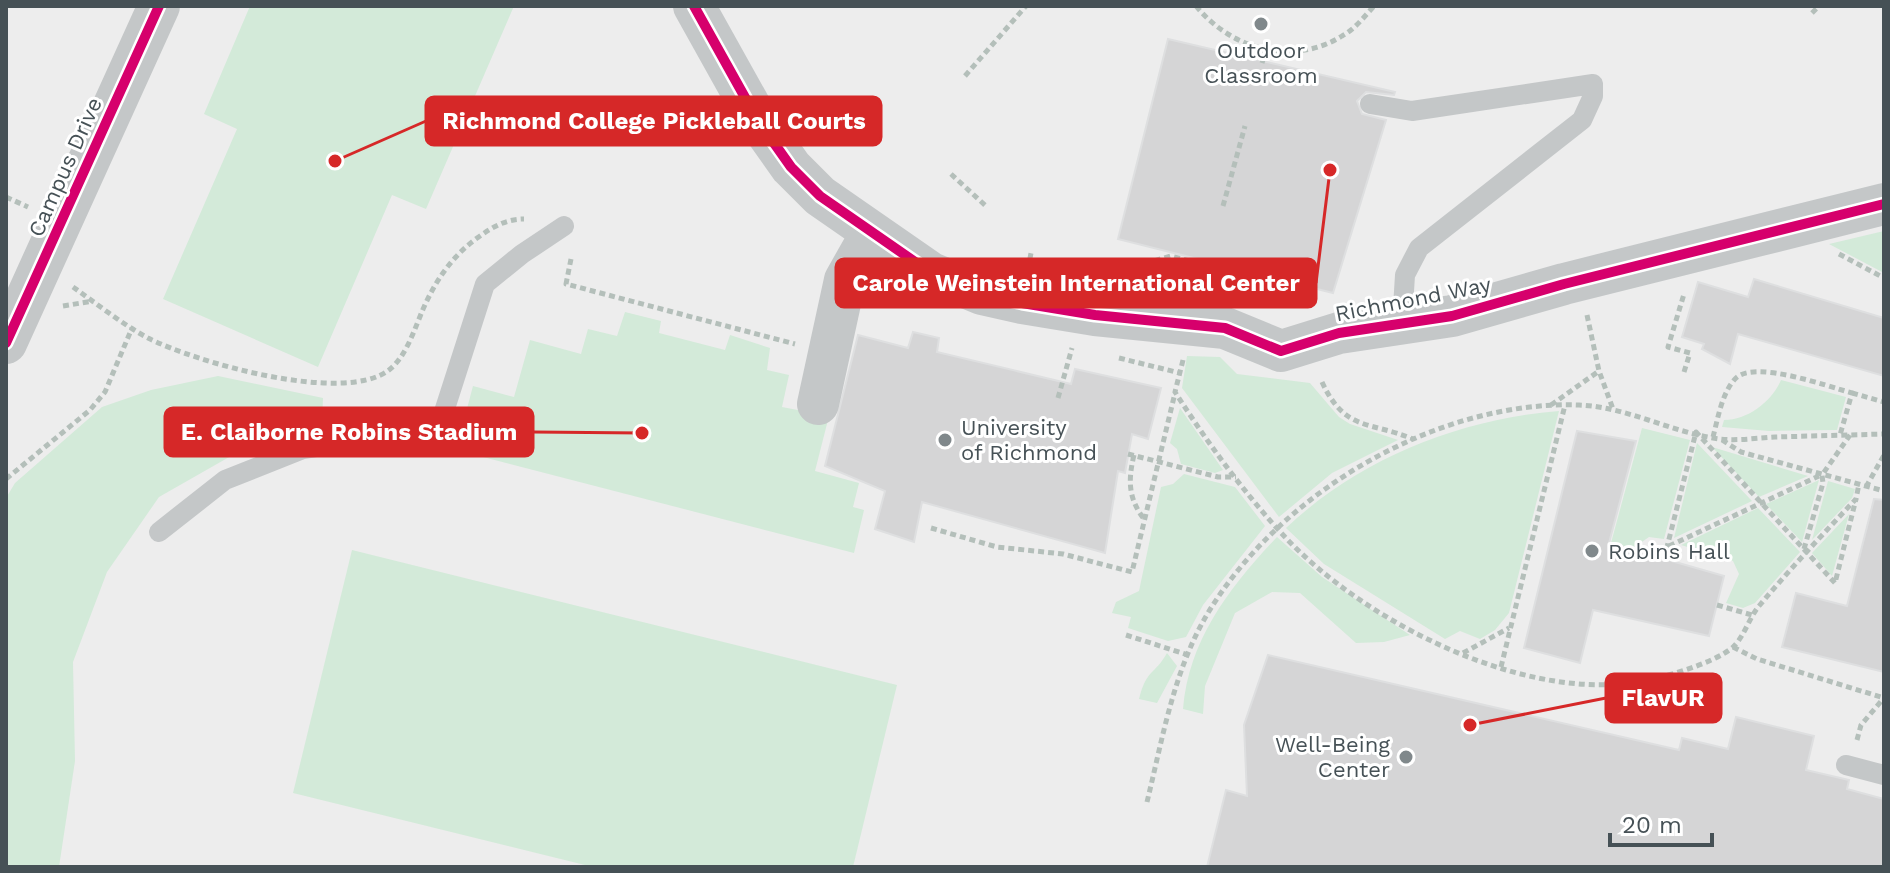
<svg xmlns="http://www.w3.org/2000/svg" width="1890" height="873" font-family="'Work Sans',sans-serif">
<rect width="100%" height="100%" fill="#ededed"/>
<g fill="#d3ead9">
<path d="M250,6H514L426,209L392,195L318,367L163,299L237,129L204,114Z"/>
<path d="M1884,231V273L1829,244Z"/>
<path d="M625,312L661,321L659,333L725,350L730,335L770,348L767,370L789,375L782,407L829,416L815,471L859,483L853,507L864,510L854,553L456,450L473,386L514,397L530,340L581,354L588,329L617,336Z"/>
<path d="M1187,356L1220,357L1237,374L1310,383L1339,417L1350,424L1398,440L1332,473L1279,517L1182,388Z"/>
<path d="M218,376L323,398L322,421L266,436L159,497L107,572L73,662L75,761L59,867H6V498L15,483L102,407L151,390Z"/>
<path d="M1781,380L1846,397L1837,430L1769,431L1722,427L1724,420C1748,420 1772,401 1781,380Z"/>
<path d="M1180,408L1223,470L1215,473L1181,464L1177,449L1170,443Z"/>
<path d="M1559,411L1509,613L1495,630L1480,639L1460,631L1445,639L1324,564L1286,528C1359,459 1459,419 1559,411Z"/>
<path d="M1642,428L1690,440L1664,539L1649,537L1633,548L1611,543Z"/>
<path d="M1697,443L1752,501L1674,538Z"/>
<path d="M1712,447L1808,476L1759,497Z"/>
<path d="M1184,474L1235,487L1265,526L1203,605L1186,637L1168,641L1128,628L1131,617L1112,613L1116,602L1139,591L1161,487L1173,484Z"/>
<path d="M1819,480L1802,542L1766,504Z"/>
<path d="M1828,481L1855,489L1852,498L1812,540Z"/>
<path d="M1758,508L1800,552L1755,603L1743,608L1726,603L1739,574L1733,561L1681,545Z"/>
<path d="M1849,514L1832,576L1812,553Z"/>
<path d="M1277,537L1322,577L1410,635L1384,642L1356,643L1300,593L1272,592L1235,613L1205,686L1203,714L1183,709C1189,639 1230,587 1277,537Z"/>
<path d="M352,550L897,685L853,867H593L293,793Z"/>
<path d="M1167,653L1177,666L1157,703L1139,699C1147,668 1154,676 1167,653Z"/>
</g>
<g fill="#d5d5d6" stroke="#dedfe0" stroke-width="2">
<path d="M1168,39L1395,92L1394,95L1366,92L1357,101L1362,114L1386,120L1333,293L1118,239Z"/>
<path d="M1754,279L1884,318V376L1738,334L1730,364L1702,349L1704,344L1682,337L1698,282L1748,297Z"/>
<path d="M913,332L939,338L937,352L1071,384L1075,369L1161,388L1148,439L1132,434L1125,473L1118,471L1105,553L922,502L914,542L875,529L885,491L825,466L858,335L908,348Z"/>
<path d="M1577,431L1636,441L1609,543L1724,576L1709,636L1593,610L1580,663L1524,648Z"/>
<path d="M1874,499L1884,500V672L1782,647L1796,593L1847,606Z"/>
<path d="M1268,655L1679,750L1682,738L1728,749L1736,717L1814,736L1806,770L1849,780L1847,789L1884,799V867H1207L1226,790L1247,796L1244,725Z"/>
</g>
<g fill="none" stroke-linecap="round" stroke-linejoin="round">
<g stroke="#b4bfba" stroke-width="5" stroke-dasharray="6 4" stroke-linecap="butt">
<path d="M1196,6C1231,49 1292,67 1342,36C1355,29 1364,17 1374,6"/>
<path d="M1812,13L1819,6"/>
<path d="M1262,63L1266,50"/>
<path d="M965,76L1026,6"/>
<path d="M951,174L987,207"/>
<path d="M6,197L28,207"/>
<path d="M1223,206L1245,126"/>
<path d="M1839,254L1884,278"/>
<path d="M571,259L566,284L795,344"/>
<path d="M1028,269L1031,253"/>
<path d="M1126,269L1171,256L1249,277L1271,304"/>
<path d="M73,287C97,304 122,324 148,338C195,362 343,405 389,370C407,356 415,327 424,307C437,278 454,254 480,236C494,226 507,219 524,219"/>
<path d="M1201,290L1209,261"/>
<path d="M63,306L93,301"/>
<path d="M1587,315L1599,371L1613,409"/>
<path d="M1119,358L1180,373"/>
<path d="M1183,360L1175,392C1207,442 1244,493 1285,537C1363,620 1515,698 1631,683C1656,680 1714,664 1733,647C1744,637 1749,618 1759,606C1790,569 1823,534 1856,499L1859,484"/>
<path d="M1684,372L1690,353L1668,347L1684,294"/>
<path d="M1322,382C1345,432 1370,421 1413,439"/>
<path d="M1852,393L1884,402"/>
<path d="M1058,398L1072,348"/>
<path d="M1551,405L1599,371"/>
<path d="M1713,437C1718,418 1722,392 1736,378C1755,360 1827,386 1852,393L1840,435"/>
<path d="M1722,440L1741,452L1884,491"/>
<path d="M1128,454L1218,477H1236"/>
<path d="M1134,455C1128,480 1128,498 1144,519"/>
<path d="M6,479L90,410L105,392L132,328"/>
<path d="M1866,487L1884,455"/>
<path d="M931,528L997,547L1063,554L1132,572L1175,393"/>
<path d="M1669,546L1819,476"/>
<path d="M1804,549L1823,483L1822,475L1850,435"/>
<path d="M1664,559L1696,432L1835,583L1856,499"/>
<path d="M1717,605L1752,615"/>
<path d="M1126,635L1188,655"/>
<path d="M1733,647L1757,659L1884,698"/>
<path d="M1463,653L1509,628"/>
<path d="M1501,667L1565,405"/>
<path d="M1857,740L1861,725L1883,699"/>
<path d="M1147,802C1162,741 1173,674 1205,618C1276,495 1435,400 1579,405C1628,407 1672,433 1720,439C1738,441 1757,438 1775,437C1811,436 1848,435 1884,434"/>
</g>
<g stroke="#c4c7c8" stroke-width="20">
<path d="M1370,104L1412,111L1593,84V96L1582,120L1419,248L1405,275L1402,324"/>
<path d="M159,532L225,480L303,449L397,434L441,421L485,284L522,254L564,226"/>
<path d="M1846,765L1884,775"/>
</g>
<g stroke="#c4c7c8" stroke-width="42">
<path d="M694,6L757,119L791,167L820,196L931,273L982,294L1022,303L1095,315L1225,328L1281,351L1339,333L1452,316L1564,284L1884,204"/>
<path d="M6,343L159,6"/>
<path d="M818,404L845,280L871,234"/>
</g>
<defs>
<g id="cycleway">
<path d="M694,6L757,119L791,167L820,196L931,273L982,294L1022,303L1095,315L1225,328L1281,351L1339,333L1452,316L1564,284L1884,204"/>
<path d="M6,343L159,6"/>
</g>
</defs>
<use href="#cycleway" stroke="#fff" stroke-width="15"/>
<use href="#cycleway" stroke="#d6006c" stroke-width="10"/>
</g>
<g fill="#80888b" stroke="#fff" stroke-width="3">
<circle cx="1261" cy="24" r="8"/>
<circle cx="945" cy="440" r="8"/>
<circle cx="1592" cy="551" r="8"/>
<circle cx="1406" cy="757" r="8"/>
</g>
<g text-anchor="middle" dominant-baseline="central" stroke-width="6" stroke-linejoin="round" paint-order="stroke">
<g font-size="22" fill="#465156" stroke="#fff" text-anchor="start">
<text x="1261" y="50" text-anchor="middle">Outdoor<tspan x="1261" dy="25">Classroom</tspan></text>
<text x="961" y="427">University<tspan x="961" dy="25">of Richmond</tspan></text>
<text x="1608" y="551">Robins Hall</text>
<text x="1390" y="744" text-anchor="end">Well-Being<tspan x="1390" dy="25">Center</tspan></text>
</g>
<g font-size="22" fill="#465156" stroke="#fff">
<text transform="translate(65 167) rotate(-66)">Campus Drive</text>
<text transform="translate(1413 299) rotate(-11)">Richmond Way</text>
</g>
</g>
<path fill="none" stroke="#d62828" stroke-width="3" d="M335 161L426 121M1330 170L1316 283M642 433L533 432M1470 725L1606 698"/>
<g fill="#d62828" stroke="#fff" stroke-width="3">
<circle cx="335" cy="161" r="8"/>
<circle cx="1330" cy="170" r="8"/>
<circle cx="642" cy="433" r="8"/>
<circle cx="1470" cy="725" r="8"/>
</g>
<g fill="#d62828" stroke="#d62828" stroke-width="3">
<rect x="426" y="97" width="455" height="48" rx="8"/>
<rect x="836" y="259" width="480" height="48" rx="8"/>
<rect x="165" y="408" width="368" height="48" rx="8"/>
<rect x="1606" y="674" width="115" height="48" rx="8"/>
</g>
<g font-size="24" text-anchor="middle" font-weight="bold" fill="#fff">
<text x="654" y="129">Richmond College Pickleball Courts</text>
<text x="1076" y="291">Carole Weinstein International Center</text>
<text x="349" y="440">E. Claiborne Robins Stadium</text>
<text x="1663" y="706">FlavUR</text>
</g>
<rect width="1890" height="873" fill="none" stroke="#465156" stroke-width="16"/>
<path d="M1610 833v12h102v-12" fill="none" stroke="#465156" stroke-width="4"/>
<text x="1622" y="833" font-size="24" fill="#465156" stroke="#ffffff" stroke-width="6" paint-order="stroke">20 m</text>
</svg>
